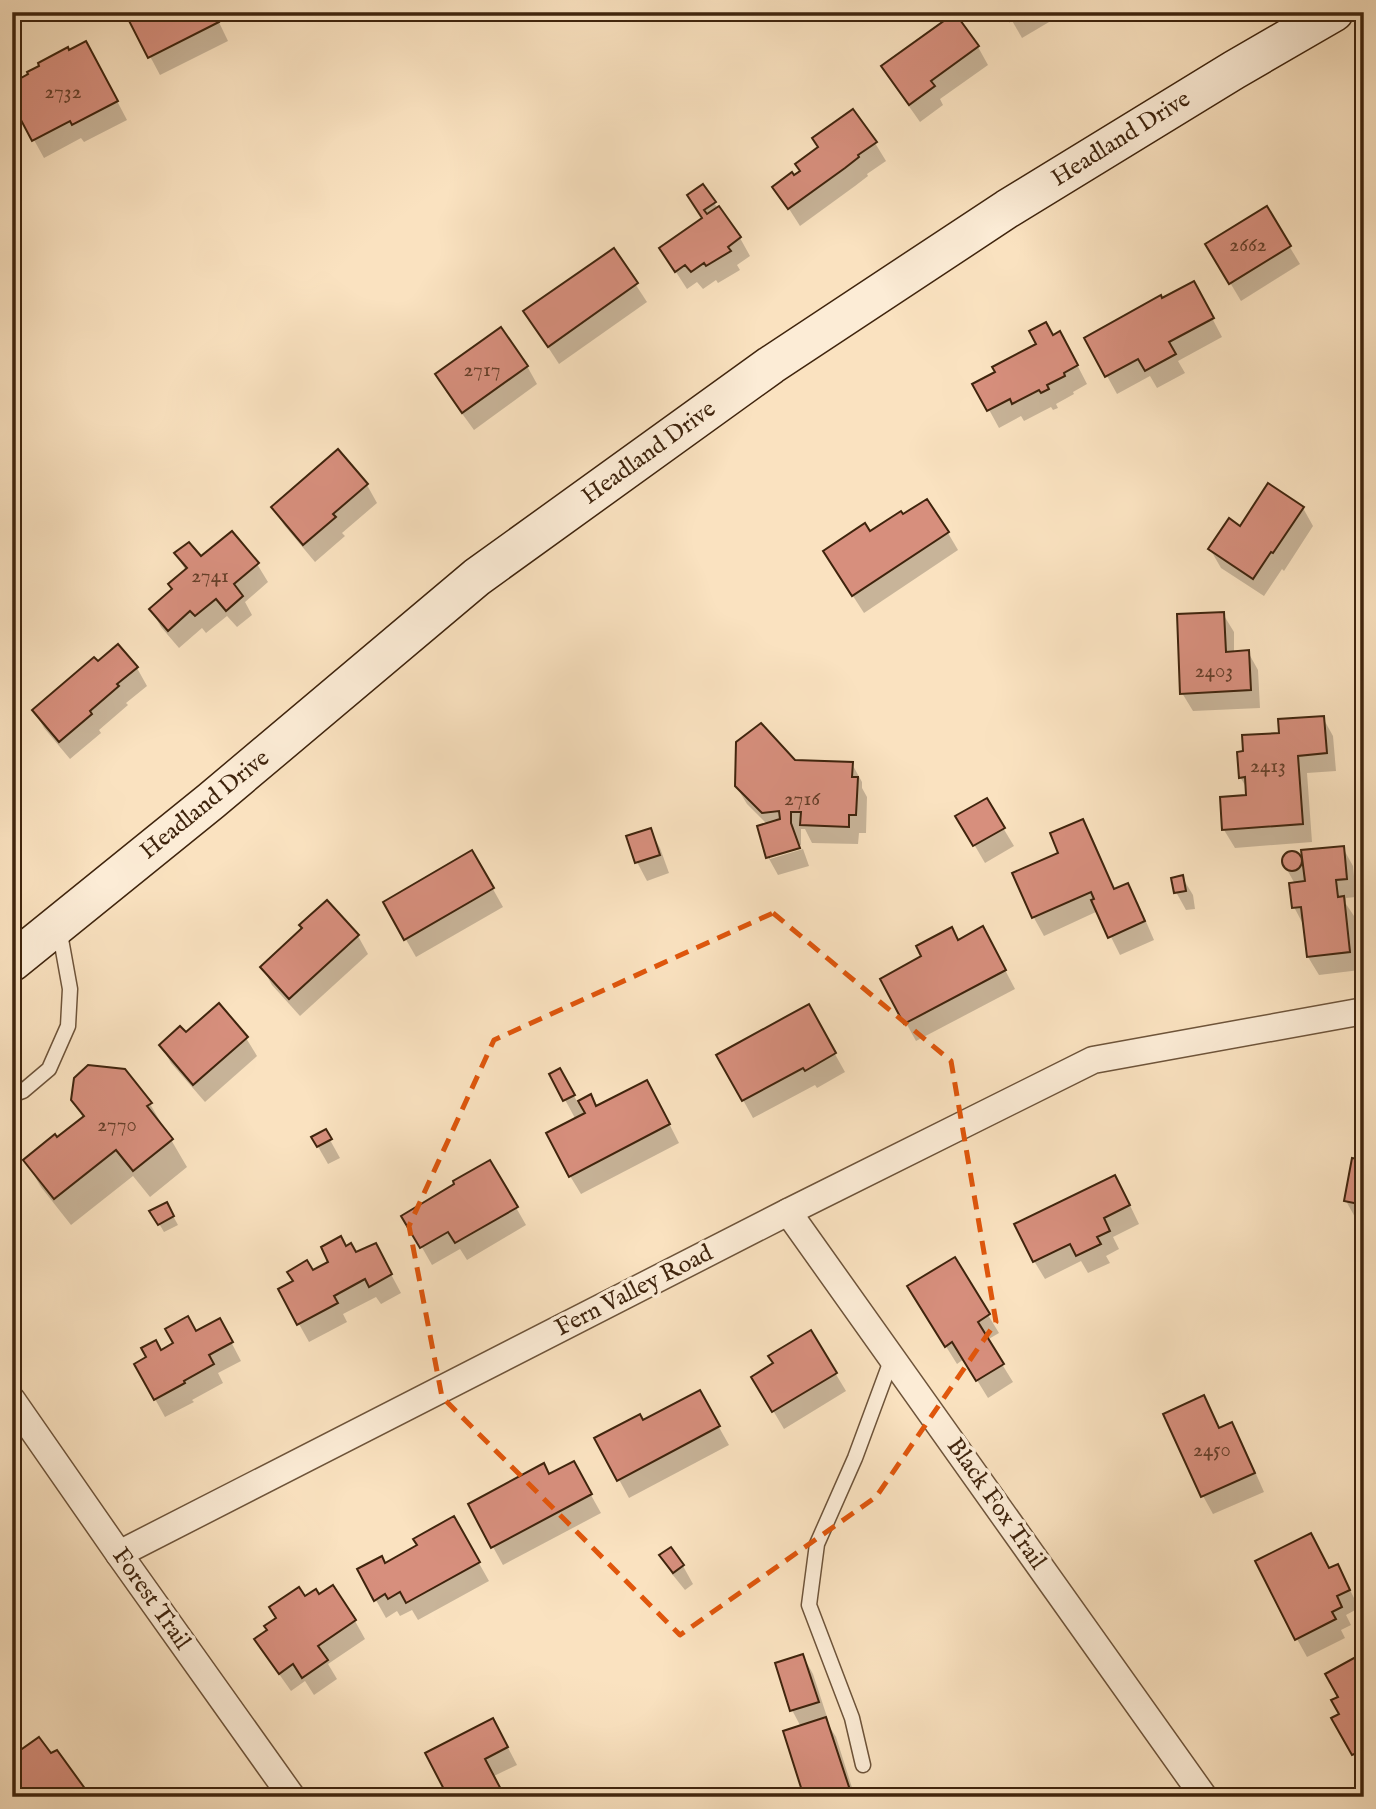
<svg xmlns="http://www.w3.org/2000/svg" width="1376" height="1809" font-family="'IM FELL English',serif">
<rect width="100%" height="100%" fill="#fae2c0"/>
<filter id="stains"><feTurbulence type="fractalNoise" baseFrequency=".00286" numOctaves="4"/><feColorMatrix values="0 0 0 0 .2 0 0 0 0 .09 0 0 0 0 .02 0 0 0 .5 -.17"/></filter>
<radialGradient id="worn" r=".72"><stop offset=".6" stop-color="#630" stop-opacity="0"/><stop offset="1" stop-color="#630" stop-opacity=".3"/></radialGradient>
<g fill="#0003">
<path d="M214,12L228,41L160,75L128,15Z"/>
<path d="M1007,12H1066L1022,38Z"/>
<path d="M978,47L988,65L940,99L943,105L920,122L894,85L884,67Z"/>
<path d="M96,61L127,120L84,142L81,138L44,158L34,140Z"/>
<path d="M875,143L886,161L867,174L868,176L855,186L800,226L775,187L794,177Z"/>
<path d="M689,196L714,203L740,238L750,256L737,265L740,270L718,283L716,280L703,289L697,282L687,289L661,249L703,219Z"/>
<path d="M1266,208L1300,264L1241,301L1207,244Z"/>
<path d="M613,250L647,302L559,364L525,312Z"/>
<path d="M1162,301H1203L1222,337L1178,361L1185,373L1157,388L1150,376L1117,394L1107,376Z"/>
<path d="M1052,337L1070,351L1087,384L1073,392L1074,394L1056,404L1058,408L1053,410L1051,407L1024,421L1021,416L999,428L975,384L997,372Z"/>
<path d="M527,366L537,384L474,430L447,393L437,375Z"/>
<path d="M367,485L377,503L342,533L345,536L315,562L284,525L273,507Z"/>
<path d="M1303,508L1313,526L1284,571L1282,569L1264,596L1221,568L1210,549L1240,528Z"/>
<path d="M870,533H948L958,550L864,613L836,570Z"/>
<path d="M176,554L201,558L257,564L268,582L245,602L252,615L237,627L227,616L206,633L202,628L179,648L161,627L151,609L173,590L186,571Z"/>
<path d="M1223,614L1234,632V653L1248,652L1258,670L1260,708L1193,711L1182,693Z"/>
<path d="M97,664L137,668L147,686L126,703L128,705L99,730L101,733L70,759L44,728L34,710Z"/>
<path d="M1323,718L1333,736L1336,771L1307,773L1312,842L1235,848L1224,830L1248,796V790L1240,777L1244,753L1281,734Z"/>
<path d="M794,762L852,764L862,782V788L867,797L866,833H859L858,844L812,843L805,829H801V845L770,855V859L803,849L809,866L778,875L768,857V825L747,804L736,786Z"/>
<path d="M986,800L1014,846L985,863L958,817Z"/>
<path d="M1082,821L1093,839L1115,891L1127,885L1138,903L1154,940L1120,955L1098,911L1044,936L1034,918L1014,874L1061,854Z"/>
<path d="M650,830L660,848L669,873L647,881L637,862Z"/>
<path d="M1343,848L1353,866L1356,897L1346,898V904L1354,916L1360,970L1319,975L1308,957L1304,926L1294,907L1295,884L1285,866L1283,859L1288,854L1294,852L1304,859Z"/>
<path d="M472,852L503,907L416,957L385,903Z"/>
<path d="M1182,877L1193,895L1195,909L1186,910L1176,892Z"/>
<path d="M358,936L368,954L300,1016L272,985L262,967Z"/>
<path d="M958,942L993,947L1015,989L916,1041L882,979Z"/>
<path d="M808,1006L845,1072L817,1088L815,1085L753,1118L743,1100Z"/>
<path d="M246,1038L257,1056L205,1102L171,1063L161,1045Z"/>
<path d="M559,1070L578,1103L590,1096L597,1108L657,1100L679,1143L581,1194L570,1176L576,1120L551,1074Z"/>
<path d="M73,1100L150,1104L187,1167L150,1197L133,1176L71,1225L41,1187L25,1160L56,1139L83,1118Z"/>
<path d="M325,1131L340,1158L328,1164L313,1138Z"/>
<path d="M490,1162L526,1225L467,1260L460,1249L432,1265L404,1216Z"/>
<path d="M1364,1162V1220L1356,1219L1346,1201Z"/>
<path d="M1125,1195L1139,1224L1113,1237L1119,1249L1106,1256L1110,1263L1088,1273L1081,1261L1045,1279L1034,1261Z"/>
<path d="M167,1205L178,1225L164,1232L152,1212Z"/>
<path d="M346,1248L355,1254L385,1263L401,1293L381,1304L376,1297L343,1314L347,1322L309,1342L280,1290L331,1262Z"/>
<path d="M954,1259L999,1333L987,1340L1013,1382L988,1398L964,1359L957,1364L920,1305Z"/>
<path d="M811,1333L846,1391L784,1429L753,1377L775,1364Z"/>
<path d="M229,1338L241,1361L218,1373L223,1383L192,1400L194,1402L165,1417L155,1399L161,1352Z"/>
<path d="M699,1392L729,1445L629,1498L597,1439L642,1422Z"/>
<path d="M1204,1397L1220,1429L1231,1424L1242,1442L1264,1492L1213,1514L1203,1496L1166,1414Z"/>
<path d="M573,1463L601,1513L503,1565L493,1547L549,1476Z"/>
<path d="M454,1519L489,1581L418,1620L412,1610L400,1616L397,1611L386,1618L359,1570L385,1565L419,1546Z"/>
<path d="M662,1556L683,1566L693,1584L685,1590L672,1574Z"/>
<path d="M1329,1570L1347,1584L1359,1608L1346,1615L1351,1625L1341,1630L1345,1638L1307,1657L1297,1639Z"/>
<path d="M305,1599L355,1621L365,1639L328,1664L337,1679L314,1695L305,1681L291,1691L267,1657Z"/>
<path d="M803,1656L813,1674L828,1720L826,1721L836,1737L855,1797H806L801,1727L792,1710Z"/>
<path d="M1364,1657V1772L1334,1719L1341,1715L1340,1698Z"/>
<path d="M503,1738L517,1765L450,1797Z"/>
<path d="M51,1756L85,1791L88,1797H23L12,1781V1758Z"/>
</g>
<g fill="#d78f7d" stroke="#3f240d" stroke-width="2">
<path d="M131,12H214L219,22L148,58L126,15Z"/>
<path d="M1005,12H1026L1010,21Z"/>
<path d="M955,13L979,46L931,81L935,86L909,105L881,66Z"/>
<path d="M86,41L118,101L72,125L70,121L32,141L12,103V83L28,74L27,72L39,66L38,63L68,47L69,50Z"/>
<path d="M853,109L877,142L858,155L859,157L845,168L788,209L772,187L792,172L794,175L800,171L795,164L818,147L812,138Z"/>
<path d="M703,184L716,202L704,210L707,214L719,206L741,237L728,247L731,251L706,266L704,263L691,272L685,265L675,272L659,248L702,218L687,195Z"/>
<path d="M1267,206L1291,246L1229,284L1205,244Z"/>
<path d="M614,248L638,283L548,347L523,311Z"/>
<path d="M1194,281L1214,318L1169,342L1176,354L1145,371L1138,359L1105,377L1084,338L1161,295L1162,298Z"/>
<path d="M1046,322L1053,335L1060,331L1078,365L1064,373L1065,376L1047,385L1049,389L1041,393L1039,390L1012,404L1010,399L987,411L972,384L995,372L992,367L1036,344L1029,331Z"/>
<path d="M501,327L528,366L462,413L435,374Z"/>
<path d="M338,449L368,484L333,514L336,517L303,545L271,507Z"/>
<path d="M1268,483L1304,507L1273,553L1271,552L1253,579L1208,549L1229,518L1240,526Z"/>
<path d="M927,499L949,532L852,596L823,551L865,523L870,531L901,511L903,514Z"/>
<path d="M232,531L259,563L234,584L243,596L226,611L216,599L195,616L190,611L168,631L149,609L172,589L168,584L187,568L174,553L189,542L201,556Z"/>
<path d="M1224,612L1226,652L1249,650L1251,690L1180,694L1177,614Z"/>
<path d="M118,644L138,667L117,684L119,686L90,711L92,714L59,742L32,710L94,657L98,661Z"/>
<path d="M1324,716L1327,753L1298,756L1303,824L1222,830L1220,797L1246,795L1245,777L1239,778L1237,752L1243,751L1242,735L1279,733L1278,719Z"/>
<path d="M761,723L795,760L853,762L852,777H858L856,815H849V827L800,825L801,812H791V823L800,848L766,858L757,826L780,819L779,811L762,813L735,786L736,742Z"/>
<path d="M987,798L1005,828L973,846L955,816Z"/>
<path d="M1083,819L1114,889L1128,883L1145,921L1108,938L1091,900L1094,899L1091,892L1032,918L1012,873L1058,853L1050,833Z"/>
<path d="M651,828L660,855L635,863L626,836Z"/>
<path d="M1344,846L1347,879L1336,880L1338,897L1344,896L1350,952L1307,957L1301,907L1292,908L1289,883L1305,881L1301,850Z"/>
<path d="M472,850L494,888L404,940L383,902Z"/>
<circle cx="1292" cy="861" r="10"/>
<path d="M1183,875L1186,891L1174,893L1171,878Z"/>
<path d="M327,900L359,935L289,999L260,967L302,928L299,925Z"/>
<path d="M983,926L1006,970L904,1024L880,979L921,956L916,946L952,927L958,940Z"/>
<path d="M219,1003L248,1037L193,1085L159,1045L180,1026L186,1032Z"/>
<path d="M809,1004L836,1053L805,1071L803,1068L742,1101L716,1055Z"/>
<path d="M88,1065L125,1069L152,1103L147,1106L173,1139L133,1171L116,1150L54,1199L23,1160L55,1134L57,1137L84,1116L71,1100L74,1078Z"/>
<path d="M560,1068L575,1095L563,1101L549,1074Z"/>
<path d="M647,1080L670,1124L569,1177L546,1133L585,1113L578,1101L591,1094L596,1106Z"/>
<path d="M326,1129L332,1139L317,1147L311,1137Z"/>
<path d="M1352,1158L1364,1160V1205L1344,1201Z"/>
<path d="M490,1160L518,1207L455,1243L448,1232L420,1248L401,1216L454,1184L453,1181Z"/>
<path d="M1115,1175L1130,1205L1104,1218L1110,1231L1097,1237L1101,1244L1076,1256L1070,1244L1033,1262L1014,1224Z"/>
<path d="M167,1202L174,1216L158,1225L149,1211Z"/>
<path d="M341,1236L346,1246L351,1243L356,1252L376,1243L392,1274L369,1287L365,1279L334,1296L338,1303L297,1325L278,1289L293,1281L287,1272L307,1260L313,1270L328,1262L321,1247Z"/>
<path d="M955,1257L990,1314L978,1322L1004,1364L976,1381L952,1342L945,1347L907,1286Z"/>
<path d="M188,1316L196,1331L220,1318L233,1342L209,1355L214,1364L184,1381L185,1383L154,1400L134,1364L146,1357L141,1348L156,1340L161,1350L173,1343L165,1329Z"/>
<path d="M811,1330L837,1373L772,1412L751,1377L773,1363L768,1356Z"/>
<path d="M700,1390L720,1426L617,1481L594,1438L640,1414L643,1420Z"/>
<path d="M1204,1395L1219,1428L1232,1422L1255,1473L1201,1497L1163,1414Z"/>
<path d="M574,1461L592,1494L491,1548L468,1504L544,1463L549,1474Z"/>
<path d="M454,1516L480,1562L406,1603L400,1592L388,1599L385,1594L374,1601L357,1569L382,1556L385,1563L417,1545L413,1539Z"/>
<path d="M1311,1533L1329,1568L1338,1564L1350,1590L1337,1596L1342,1607L1332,1612L1336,1619L1295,1640L1255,1561Z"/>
<path d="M671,1547L684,1565L673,1573L659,1555Z"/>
<path d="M333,1585L356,1620L318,1646L328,1660L302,1678L293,1664L279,1674L254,1639L267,1630L264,1626L276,1618L269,1607L299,1587L305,1596L316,1589L319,1594Z"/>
<path d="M1363,1653L1364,1654V1760L1359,1752L1352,1755L1331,1718L1339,1714L1331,1700L1338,1697L1325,1674Z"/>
<path d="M803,1654L819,1702L790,1711L775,1663Z"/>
<path d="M826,1717L851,1793L840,1797H804L783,1731Z"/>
<path d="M493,1718L508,1747L485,1759L505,1797H448L425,1753Z"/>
<path d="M39,1737L51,1753L57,1750L86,1790L80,1794L82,1797H24L12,1780V1756Z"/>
</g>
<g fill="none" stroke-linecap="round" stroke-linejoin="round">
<defs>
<g id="service">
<path d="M12,1095L23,1091L49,1069L68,1026L70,989L59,928"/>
<path d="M863,1765L852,1718L809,1605L817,1544L855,1458L892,1358"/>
</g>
<g id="minor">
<path d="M788,1212L1204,1797"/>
<path d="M12,1400L119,1554L292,1797"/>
<path d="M119,1554L788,1212L1093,1060L1364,1011"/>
</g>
<path id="secondary" d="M12,962L211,801L477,577L771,365L1007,209L1234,70L1334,12"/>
</defs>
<use href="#service" stroke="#6e543a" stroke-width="17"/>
<use href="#minor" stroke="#6e543a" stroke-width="29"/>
<use href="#secondary" stroke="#3f240d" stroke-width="41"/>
<use href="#service" stroke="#fcecd6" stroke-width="14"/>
<use href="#minor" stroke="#fcecd6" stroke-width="26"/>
<use href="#secondary" stroke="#fcecd6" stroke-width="38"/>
</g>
<path fill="none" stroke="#e0560c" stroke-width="5" stroke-dasharray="14 9" stroke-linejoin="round" d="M773,913L951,1061L996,1322L876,1497L680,1635L442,1397L409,1226L494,1040Z"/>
<g text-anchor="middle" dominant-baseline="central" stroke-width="7" stroke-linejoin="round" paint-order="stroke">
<g font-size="21" fill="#653f29">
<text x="63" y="92">2732</text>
<text x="1248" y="245">2662</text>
<text x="482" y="370">2717</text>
<text x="210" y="576">2741</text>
<text x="1214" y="671">2403</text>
<text x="1268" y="766">2413</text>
<text x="802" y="799">2716</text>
<text x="117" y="1125">2770</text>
<text x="1212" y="1450">2450</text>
</g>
<g font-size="24" fill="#3f240d" stroke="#fcecd6">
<text transform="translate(1121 139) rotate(-32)">Headland Drive</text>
<text transform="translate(649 453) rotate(-36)">Headland Drive</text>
<text transform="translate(205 805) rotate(-39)">Headland Drive</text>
<text transform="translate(634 1291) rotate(-27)">Fern Valley Road</text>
<text transform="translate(996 1504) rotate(55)">Black Fox Trail</text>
<text transform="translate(151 1599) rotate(55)">Forest Trail</text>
</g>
</g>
<rect width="1376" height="1809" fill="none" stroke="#fae2c0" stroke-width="42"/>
<rect x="14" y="14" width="1348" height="1781" fill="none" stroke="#3f240d" stroke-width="3.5"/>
<rect x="21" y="21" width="1334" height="1767" fill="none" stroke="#3f240d" stroke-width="2"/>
<rect width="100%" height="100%" filter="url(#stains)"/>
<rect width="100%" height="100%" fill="url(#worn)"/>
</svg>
